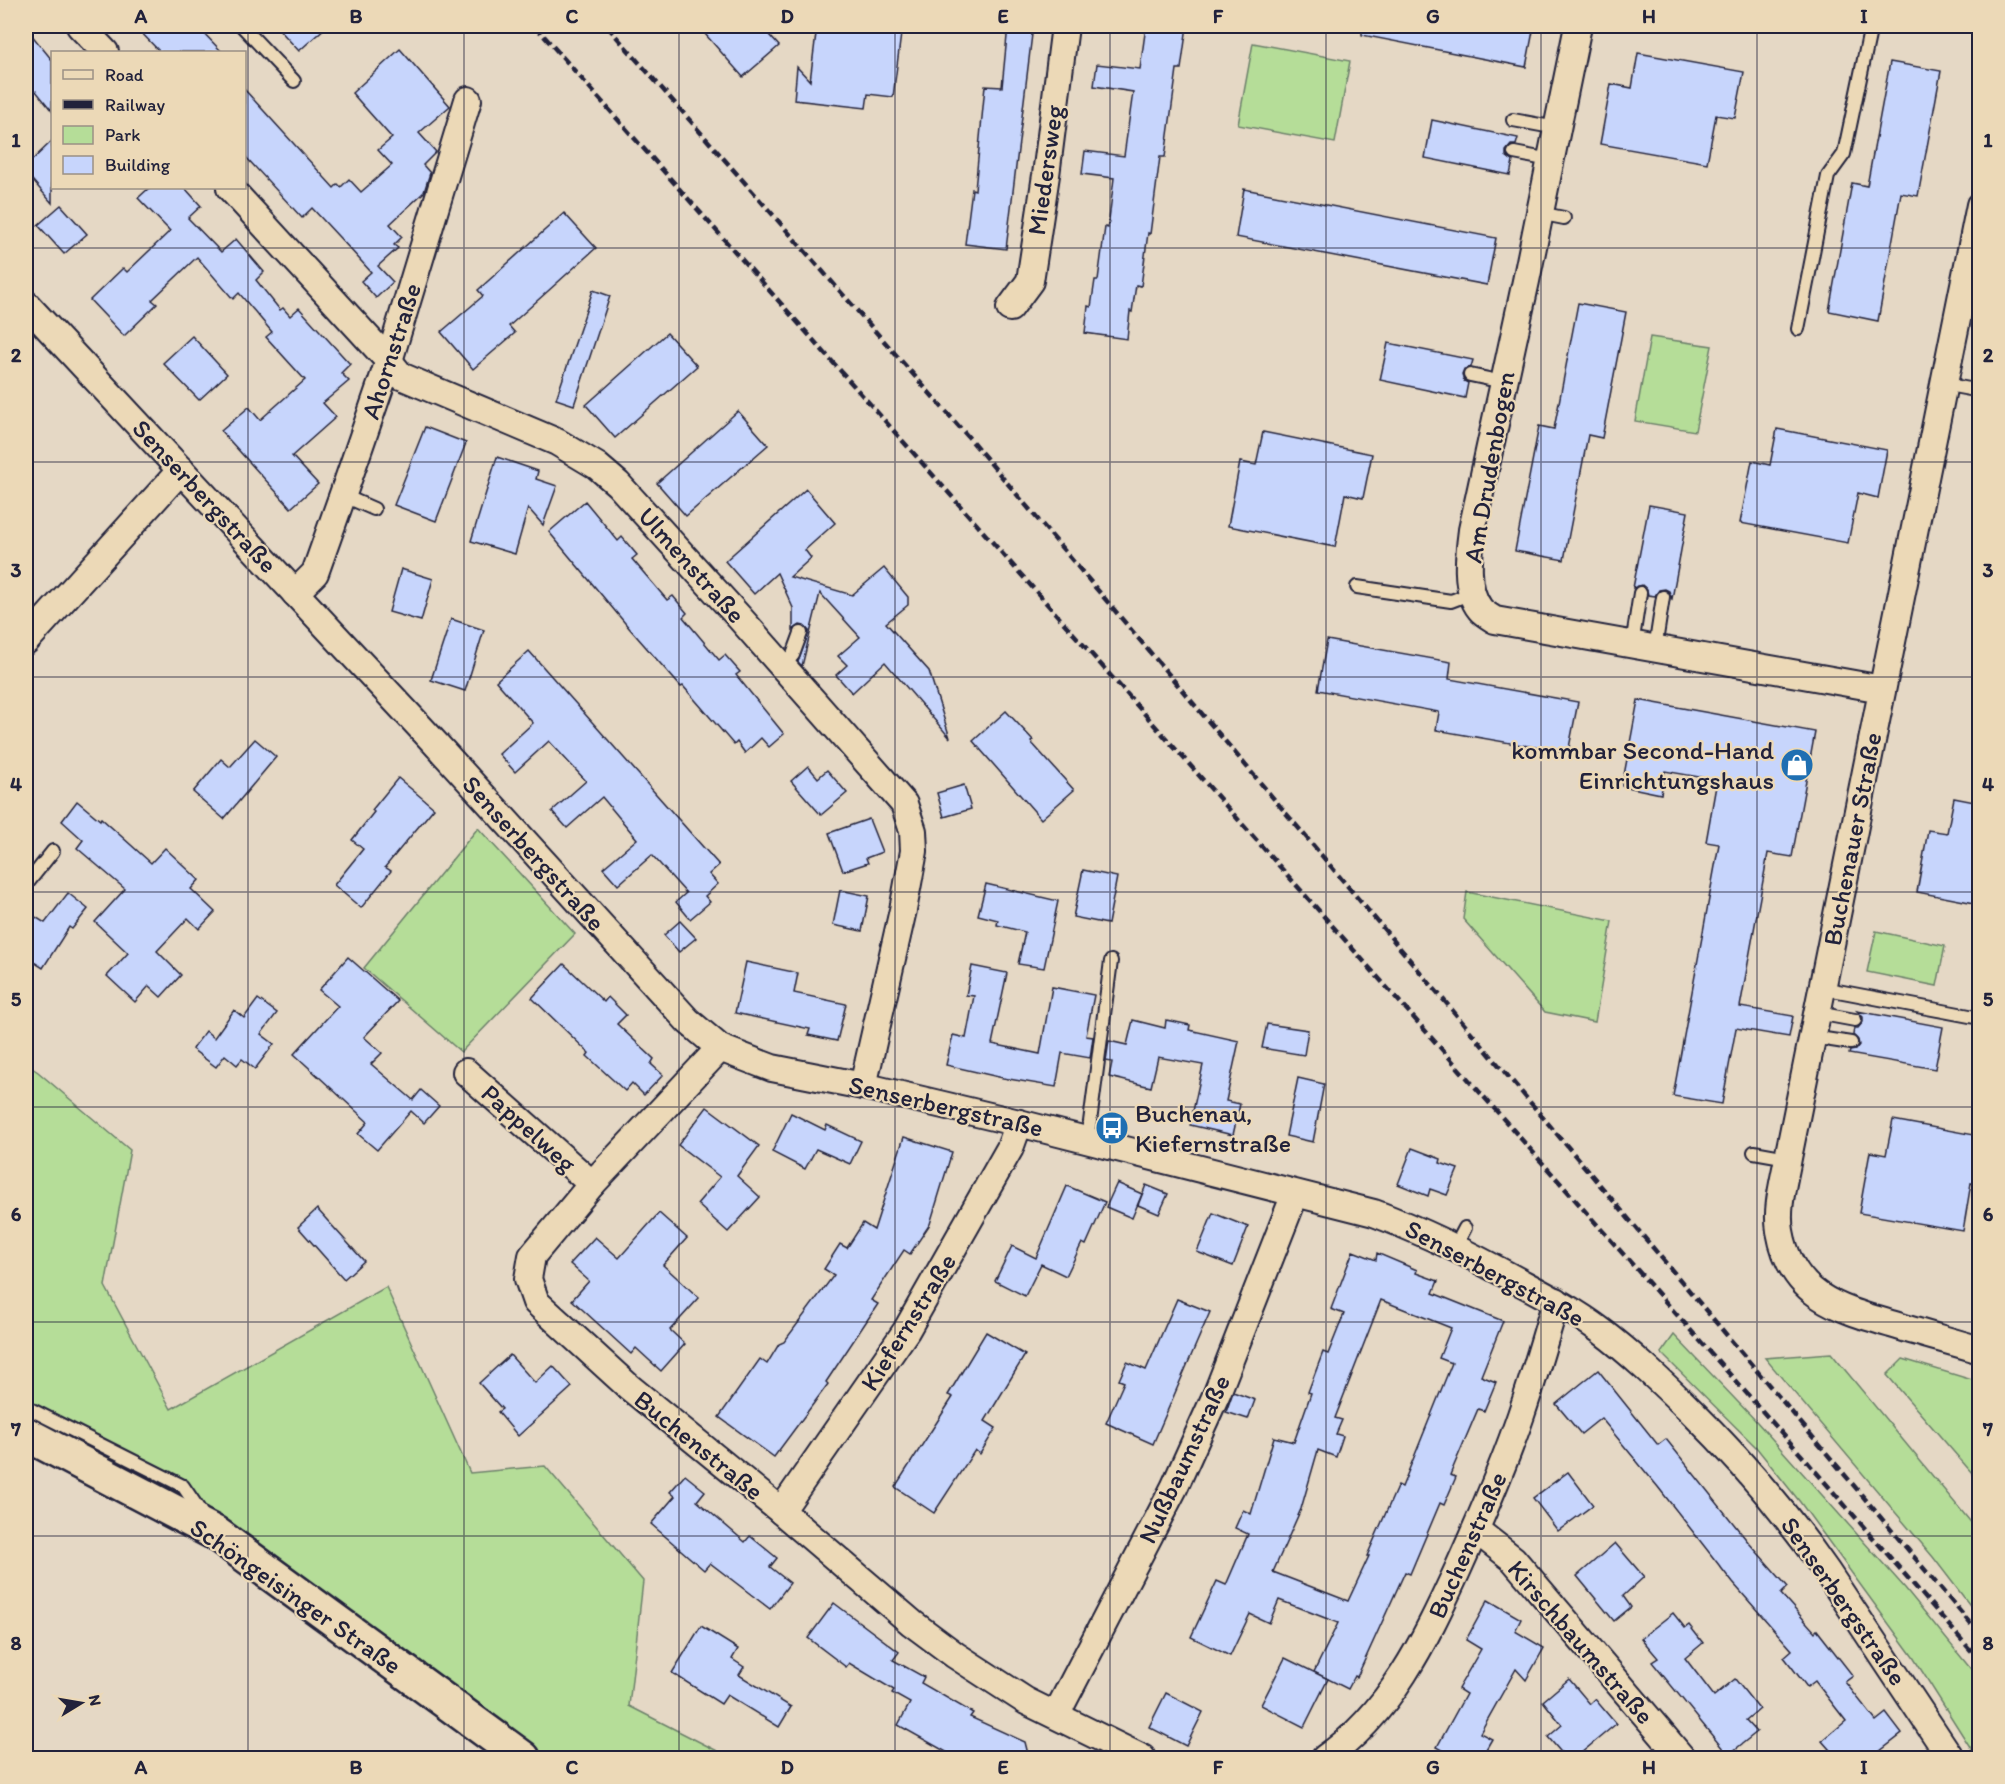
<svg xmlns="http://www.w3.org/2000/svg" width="2005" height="1784" font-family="Itim,sans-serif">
<rect width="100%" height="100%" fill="#e5d8c5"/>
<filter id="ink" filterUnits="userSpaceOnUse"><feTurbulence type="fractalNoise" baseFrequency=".0167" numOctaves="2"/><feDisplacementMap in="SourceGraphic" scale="12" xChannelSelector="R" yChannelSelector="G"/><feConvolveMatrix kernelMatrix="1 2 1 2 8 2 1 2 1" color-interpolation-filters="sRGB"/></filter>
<g filter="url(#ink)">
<g fill="#b5dd98" stroke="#6c806a" stroke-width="1.5">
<path d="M1253,43L1350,61L1335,143L1238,125Z"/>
<path d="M1650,337L1712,346L1695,431L1635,421Z"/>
<path d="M478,828L575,934L461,1052L364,968Z"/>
<path d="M1467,892L1612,921L1595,1022L1545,1012L1463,919Z"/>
<path d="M1876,931L1945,946L1937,986L1867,972Z"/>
<path d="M26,1064L38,1072L130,1150L105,1286L171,1409L386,1287L470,1473L545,1466L643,1581L629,1706L731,1758H543L212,1517L26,1419Z"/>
<path d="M1674,1335L1756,1421L1905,1588L1979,1679V1758H1977L1913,1657L1800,1502L1756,1447L1661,1353Z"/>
<path d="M1831,1353L1979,1532V1617L1933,1557L1765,1358Z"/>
<path d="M1903,1359L1979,1382V1481L1887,1375Z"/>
</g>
<g fill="#c7d5fc" stroke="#22223b" stroke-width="1.5" fill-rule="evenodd">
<path d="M135,26H197L222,52H160Z"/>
<path d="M276,26H327L299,51Z"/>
<path d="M698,26H761L779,46L743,77Z"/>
<path d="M817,26H902L893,97L868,94L866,108L794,100L797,67L810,81Z"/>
<path d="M1008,26H1033L1006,249L965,244L972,189L975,190L985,86L1002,87Z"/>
<path d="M1146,26H1187L1181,69H1177L1165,157H1160L1150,234L1148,233L1141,286L1136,285L1132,312L1130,311L1127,339L1085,333L1088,306L1091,307L1095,280H1098L1105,227L1108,228L1114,178L1082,174L1085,151L1124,156L1133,92L1094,86L1097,64L1140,69Z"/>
<path d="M1362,26H1534L1526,67L1362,35Z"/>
<path d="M26,28L52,60V111L36,91L26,100Z"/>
<path d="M400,49L450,106L419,133L436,152L423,165L430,173L424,192L390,224L402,237L394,245L398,248L378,266L393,282L376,298L361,281L371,272L351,250L312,208L302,218L244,155V89L334,188L338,184L341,187L349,179L361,192L392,165L378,150L392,138L352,93Z"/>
<path d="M1638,53L1744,72L1735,118L1716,115L1707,163L1600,144L1611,84L1632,88Z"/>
<path d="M1890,62L1941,71L1918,196L1901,193L1878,321L1829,311L1852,183L1867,186Z"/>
<path d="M1432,120L1518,138L1516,145H1511L1506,151V156L1513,161L1510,175L1425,158Z"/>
<path d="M52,141V203L26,173V166Z"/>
<path d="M149,188H185L201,206L188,218L221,252L236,239L264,272L256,280L280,310L283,308L290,316L299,308L350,364L341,373L349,381L323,403L336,417L292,456L318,484L291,508L221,431L249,407L260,420L305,380L266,337L272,332L239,293L233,299L197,257L152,300L157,304L124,336L90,300L123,268L127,272L170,231L138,198Z"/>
<path d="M1244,189L1496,238L1487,285L1236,237Z"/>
<path d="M61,205L87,234L64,254L38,225Z"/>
<path d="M564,213L596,248L509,326L515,333L473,369L441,332L483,296L478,290Z"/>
<path d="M593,290L610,296L574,405L556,399Z"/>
<path d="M1578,303L1626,312L1602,438L1588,435L1564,560L1515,551L1539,426L1554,429Z"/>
<path d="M667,333L697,366L615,438L586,405Z"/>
<path d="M192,336L227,374L199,400L163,363Z"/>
<path d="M1388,343L1473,360L1471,367L1464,369L1462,374L1464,381L1468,383L1465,398L1380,380Z"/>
<path d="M738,411L768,445L686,516L657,483Z"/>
<path d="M425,427L466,443L436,521L394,505Z"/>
<path d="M1777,429L1887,450L1878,498L1858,493L1848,543L1740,523L1752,461L1770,465Z"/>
<path d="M1263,432L1372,454L1363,498L1345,494L1335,547L1228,526L1240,462L1256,465Z"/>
<path d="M497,457L538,471L536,479L557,486L543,525L528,508L515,554L471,541Z"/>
<path d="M806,489L835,523L805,550L811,558L790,577L852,595L884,568L908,597V605L886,623L929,671L950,738L885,662L852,693L836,675L847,665L838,656L860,637L820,593L802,666L798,662L809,631L804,626L800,625L793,630V608L777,573L754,594L725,561Z"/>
<path d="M585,501L618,541L622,537L637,555L632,559L667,600L673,596L687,613L683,617L719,660L725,655L740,672L736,675L784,734L769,747L761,738L745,753L737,742L734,745L683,686L681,687L630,629L549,532Z"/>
<path d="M1649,505L1688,512L1672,599L1669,591L1665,589L1659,590L1655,596L1648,595L1647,590L1642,585L1633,588Z"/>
<path d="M401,569L433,579L421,621L389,612Z"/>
<path d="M451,619L484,630L465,691L431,680Z"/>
<path d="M1327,640L1451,662L1449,679L1578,702L1568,753L1436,730L1439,712L1318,690Z"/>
<path d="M529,651L719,865L709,874L718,884L705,896L710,902L690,919L676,902L686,893L652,855L618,885L603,868L637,839L602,797L567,828L552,811L586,781L549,741L515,772L499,754L533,723L496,681Z"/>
<path d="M1638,700L1815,732L1792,857L1768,853L1740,1007L1793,1016L1789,1037L1736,1028L1722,1104L1673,1096L1719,844L1706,842L1717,780L1665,771L1661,794L1622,786Z"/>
<path d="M1006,711L1033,740L1031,742L1074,790L1041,819L973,741Z"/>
<path d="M255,739L276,757L224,819L193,792L221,759L230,767Z"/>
<path d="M808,766L818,778L827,770L847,793L821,815L791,781Z"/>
<path d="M398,778L434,808L385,867L391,871L361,908L334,885L363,849L352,840L374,812L372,810Z"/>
<path d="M964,785L971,809L944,817L937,793Z"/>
<path d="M1954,798L1980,803V904L1917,892L1928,830L1947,833Z"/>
<path d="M77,801L100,820L101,818L151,863L165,848L199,880L191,889L215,912L199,929L188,918L157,951L181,975L161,997L149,986L135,1002L107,976L128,953L95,922L125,889L77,848L83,840L62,821Z"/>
<path d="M869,819L882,852L866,858L868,863L843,871L829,833Z"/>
<path d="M1083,870L1117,877L1108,924L1073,917Z"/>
<path d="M986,884L1058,901L1044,968L1018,964L1025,932L997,925L998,920L978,915Z"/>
<path d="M840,890L869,896L862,931L833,925Z"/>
<path d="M68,893L88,909L72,929L69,927L43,968L26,957V911L45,923Z"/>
<path d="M680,921L696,938L679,952L664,935Z"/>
<path d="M348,957L398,1001L364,1037L382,1053L371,1064L413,1100L421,1090L439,1106L424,1123L411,1111L377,1150L358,1134L368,1122L294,1054L338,1006L319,990Z"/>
<path d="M746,962L798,973L794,993L846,1004L837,1041L808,1035L810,1029L735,1013Z"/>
<path d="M564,964L604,1002L608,997L626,1015L617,1024L654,1059L651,1064L663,1075L644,1095L632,1083L625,1091L587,1056L589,1053L532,998Z"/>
<path d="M972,966L1007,973L992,1044L1040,1054L1052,987L1094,995L1086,1036L1093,1037L1090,1058L1062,1053L1056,1087L1003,1078L946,1065L953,1035L966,1038L974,996L966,995Z"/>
<path d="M258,999L277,1013L261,1034L274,1044L255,1069L242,1059L237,1065L225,1055L216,1067L192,1049L206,1031L214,1038L234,1010L244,1018Z"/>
<path d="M1857,1011L1943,1027L1935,1069L1849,1054L1850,1051L1855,1050L1859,1045L1858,1040L1853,1035L1854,1028H1858L1863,1022V1017Z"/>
<path d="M1133,1020L1165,1028L1166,1020L1190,1025L1189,1030L1239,1041L1226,1101L1240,1104L1233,1135L1190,1125L1203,1065L1158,1057L1151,1087L1109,1077L1112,1062L1106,1061L1109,1041L1127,1045Z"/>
<path d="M1267,1024L1308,1030L1304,1055L1262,1048Z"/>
<path d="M1298,1078L1324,1084L1313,1142L1286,1136Z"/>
<path d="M707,1107L759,1146L737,1176L760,1197L728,1232L697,1204L720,1177L678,1145Z"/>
<path d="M791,1113L825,1130L827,1125L861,1141L850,1164L816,1149L805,1169L772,1152Z"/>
<path d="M1893,1120L1980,1136V1185L1971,1183L1963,1231L1859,1213L1870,1152L1886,1155Z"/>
<path d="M904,1137L952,1152L930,1224L910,1254L904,1250L871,1300L878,1304L826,1382L828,1384L774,1457L719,1417L760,1359L767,1364L779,1344L784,1342L834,1275L824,1269L840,1244L847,1248L863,1223L874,1230Z"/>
<path d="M1412,1148L1441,1159L1440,1163L1458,1169L1447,1195L1430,1189L1428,1196L1398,1184Z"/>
<path d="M1117,1183L1142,1194L1132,1218L1106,1207Z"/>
<path d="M1146,1185L1168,1194L1159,1214L1138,1205Z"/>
<path d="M1067,1186L1105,1202L1086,1245L1082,1243L1066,1276L1041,1264L1025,1296L995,1281L1012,1246L1036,1258Z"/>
<path d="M317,1209L364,1261L344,1279L298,1227Z"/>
<path d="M659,1213L687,1238L663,1265L699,1298L670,1330L685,1344L661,1371L636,1348L631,1354L572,1300L589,1281L570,1264L595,1237L619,1258Z"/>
<path d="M1213,1213L1248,1227L1233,1266L1197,1252Z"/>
<path d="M1353,1251L1376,1260L1377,1253L1417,1270L1416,1273L1438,1281L1433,1293L1503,1321L1481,1376L1496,1382L1484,1411L1478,1409L1450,1475L1456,1477L1444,1505L1440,1503L1410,1574L1405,1572L1357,1677L1355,1676L1348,1689L1314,1672L1338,1623L1279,1600L1269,1623L1250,1614L1230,1656L1191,1637L1217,1581L1226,1585L1248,1534L1235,1528L1243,1510L1251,1514L1274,1437L1294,1442L1311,1393L1308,1392L1323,1352L1328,1354L1344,1314L1331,1309ZM1381,1300L1451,1328L1439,1358L1452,1363L1402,1487L1398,1485L1367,1556H1369L1348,1601L1273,1572L1301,1509L1318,1450L1336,1457L1343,1436L1336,1434L1342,1420L1335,1418Z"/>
<path d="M1177,1299L1210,1312L1153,1444L1106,1423L1124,1382L1119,1380L1127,1362L1146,1370Z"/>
<path d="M986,1332L1025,1355L985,1421L996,1428L980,1454L975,1450L934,1513L895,1487L953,1397L948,1395Z"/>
<path d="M510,1355L535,1383L553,1366L572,1387L518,1436L498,1412L502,1409L479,1383Z"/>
<path d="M1598,1370L1658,1445L1666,1439L1749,1543L1788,1587L1781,1594L1815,1632L1817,1630L1853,1676L1845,1682L1876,1721L1886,1713L1902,1734L1871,1758H1837L1822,1741L1846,1721L1815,1681L1807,1687L1784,1657L1792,1650L1733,1583L1658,1487L1601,1418L1581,1434L1556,1404Z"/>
<path d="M1233,1392L1255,1400L1248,1419L1226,1412Z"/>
<path d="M1568,1472L1593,1505L1558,1531L1533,1498Z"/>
<path d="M685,1475L705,1491L697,1501L745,1542L750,1536L777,1558L770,1567L790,1583L770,1609L710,1563L704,1570L651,1524L675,1496L670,1492Z"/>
<path d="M1615,1543L1644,1577L1623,1596L1631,1607L1614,1621L1577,1576Z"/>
<path d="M1488,1600L1521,1619L1515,1631L1544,1648L1526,1680L1516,1669L1480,1733L1492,1739L1481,1758H1457L1437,1747L1466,1694L1458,1689L1481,1649L1466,1640Z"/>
<path d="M834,1603L899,1652L893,1660L924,1677L921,1683L973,1713L970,1717L1025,1742L1029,1758H957L898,1725L910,1703L892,1693L894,1690L849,1663L846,1667L808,1638Z"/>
<path d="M1673,1613L1685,1628L1689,1625L1703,1643L1685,1658L1714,1696L1735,1679L1759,1709L1746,1720L1757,1732L1728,1755L1652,1662L1658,1658L1641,1638Z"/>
<path d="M701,1626L738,1649L732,1659L744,1667L739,1675L791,1707L779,1727L727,1695L721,1704L672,1673Z"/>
<path d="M1285,1658L1328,1679L1304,1727L1261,1705Z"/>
<path d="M1569,1679L1590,1704L1595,1699L1616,1724L1575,1758H1566L1548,1737L1562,1725L1543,1701Z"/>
<path d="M1166,1693L1203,1712L1186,1746L1149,1727Z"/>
</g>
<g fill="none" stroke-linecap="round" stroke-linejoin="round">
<defs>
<g id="lane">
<path d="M242,26L294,81"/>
<path d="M1513,120L1557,128"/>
<path d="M1514,153L1550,160"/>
<path d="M1539,213L1564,218"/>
<path d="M1798,329L1828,176L1844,154L1871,26"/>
<path d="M1470,375L1503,382"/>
<path d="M1943,384L1980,391"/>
<path d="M342,495L374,509"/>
<path d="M1357,587L1451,601L1472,593"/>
<path d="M1632,645L1640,593"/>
<path d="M1655,649L1663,597"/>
<path d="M783,667L793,655L801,633"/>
<path d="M26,885L53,851"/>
<path d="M1822,988L1980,1018"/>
<path d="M1817,1013L1855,1020"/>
<path d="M1812,1037L1851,1043"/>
<path d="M1086,1140L1090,1122L1111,961"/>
<path d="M1754,1152L1788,1158"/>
<path d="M1455,1247L1465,1228"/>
<path d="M26,1407L183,1486L204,1517"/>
</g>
<g id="street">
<path d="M80,26L105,52"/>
<path d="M1578,26L1526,281L1472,530C1469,553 1464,589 1480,609C1483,613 1490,617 1495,620L1882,689"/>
<path d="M230,188L389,361L401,376L557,442L597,466L618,484L739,617L904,804L913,831L914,851L903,910L863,1086"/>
<path d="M1980,205L1788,1158C1784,1181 1776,1207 1780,1231C1791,1295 1836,1308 1891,1324C1920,1333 1950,1341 1980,1350"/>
<path d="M26,304L435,743L688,1021L720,1048L772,1068L863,1086L1019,1123L1374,1213C1425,1232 1471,1255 1518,1281C1546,1296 1575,1311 1600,1330C1632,1354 1660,1381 1689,1409C1740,1459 1786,1513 1827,1572L1951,1758"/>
<path d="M1010,308L1030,281L1046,175L1065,26"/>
<path d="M295,593L315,573L348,480L389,361L468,100"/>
<path d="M26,641L181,470"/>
<path d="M720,1048L592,1184L532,1256L528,1279L536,1302L629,1387L781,1511L912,1623L955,1655L1026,1701L1142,1758"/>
<path d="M466,1072L592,1184"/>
<path d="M781,1511L906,1331L1010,1148L1019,1123"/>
<path d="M1476,1530L1513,1559L1682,1758"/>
<path d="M1056,1715L1174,1488L1217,1393L1295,1194"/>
<path d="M1325,1758C1390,1714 1425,1640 1457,1571C1480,1520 1503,1468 1521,1415C1534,1377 1545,1339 1556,1301"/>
</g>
<path id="primary" d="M26,1434L215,1533L523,1758"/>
</defs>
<use href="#lane" stroke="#22223b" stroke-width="16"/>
<use href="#street" stroke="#22223b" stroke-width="30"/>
<use href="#primary" stroke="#22223b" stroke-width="38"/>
<use href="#lane" stroke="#ecd9b7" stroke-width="12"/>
<use href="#street" stroke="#ecd9b7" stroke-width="26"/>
<use href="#primary" stroke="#ecd9b7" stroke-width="33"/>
<g stroke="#22223b" stroke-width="4.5" stroke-dasharray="9 4.5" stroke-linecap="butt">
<path d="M535,26L1803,1457L1980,1661"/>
<path d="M607,26L970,439L1980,1635"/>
</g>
</g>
</g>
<path fill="none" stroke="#22223b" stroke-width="1.5" stroke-opacity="0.55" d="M248,26V1758M464,26V1758M679,26V1758M895,26V1758M1110,26V1758M1326,26V1758M1541,26V1758M1757,26V1758M26,248H1980M26,462H1980M26,677H1980M26,892H1980M26,1107H1980M26,1322H1980M26,1536H1980"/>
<defs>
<symbol id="shop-disc" viewBox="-11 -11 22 22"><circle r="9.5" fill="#1f6fb2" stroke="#ecd9b7"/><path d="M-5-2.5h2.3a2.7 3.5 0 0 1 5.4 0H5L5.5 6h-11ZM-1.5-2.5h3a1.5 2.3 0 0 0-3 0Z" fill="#fff"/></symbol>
<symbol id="bus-disc" viewBox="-11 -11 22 22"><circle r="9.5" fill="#1f6fb2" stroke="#ecd9b7"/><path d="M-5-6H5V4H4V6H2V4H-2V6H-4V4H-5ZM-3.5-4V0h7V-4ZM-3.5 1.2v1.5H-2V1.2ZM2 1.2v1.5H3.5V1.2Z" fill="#fff"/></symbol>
</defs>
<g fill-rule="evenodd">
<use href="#shop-disc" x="1778" y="746" width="38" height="38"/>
<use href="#bus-disc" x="1093" y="1109" width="38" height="38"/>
</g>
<g text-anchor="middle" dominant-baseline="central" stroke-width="4.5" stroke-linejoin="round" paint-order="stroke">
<g font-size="26" fill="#22223b" stroke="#ecd9b7">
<text transform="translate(1045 170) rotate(-82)">Miedersweg</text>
<text transform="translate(391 351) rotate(-72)">Ahornstraße</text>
<text transform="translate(1489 467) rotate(-80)">Am Drudenbogen</text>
<text transform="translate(205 496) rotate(47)">Senserbergstraße</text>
<text transform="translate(692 565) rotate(48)">Ulmenstraße</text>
<text transform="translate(1852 839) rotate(-79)">Buchenauer Straße</text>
<text transform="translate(534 853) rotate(48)">Senserbergstraße</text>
<text transform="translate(946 1106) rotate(13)">Senserbergstraße</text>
<text transform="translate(529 1128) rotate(42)">Pappelweg</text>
<text transform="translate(1495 1273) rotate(28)">Senserbergstraße</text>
<text transform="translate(908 1322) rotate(-58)">Kiefernstraße</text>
<text transform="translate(699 1445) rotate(39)">Buchenstraße</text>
<text transform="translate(1184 1459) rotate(-65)">Nußbaumstraße</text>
<text transform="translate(1467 1545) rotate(-66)">Buchenstraße</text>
<text transform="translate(296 1596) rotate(35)">Schöngeisinger Straße</text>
<text transform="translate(1844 1601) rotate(55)">Senserbergstraße</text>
<text transform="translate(1581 1642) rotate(49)">Kirschbaumstraße</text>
</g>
<g font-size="26" fill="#22223b" stroke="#ecd9b7" text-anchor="end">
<text x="1774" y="750">kommbar Second-Hand<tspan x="1774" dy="30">Einrichtungshaus</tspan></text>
<text x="1135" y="1113" text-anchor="start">Buchenau,<tspan x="1135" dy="30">Kiefernstraße</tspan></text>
</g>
</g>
<rect width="2005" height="1784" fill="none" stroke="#ecd9b7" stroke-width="66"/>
<rect x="51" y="51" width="195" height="138" fill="#ecd9b7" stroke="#9b9085" stroke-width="1.5"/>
<rect x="63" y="70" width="30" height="9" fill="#ecd9b7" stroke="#9b9085" stroke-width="1.5"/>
<text x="105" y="81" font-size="18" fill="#22223b">Road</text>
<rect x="63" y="100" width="30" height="9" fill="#22223b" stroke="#9b9085" stroke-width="1.5"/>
<text x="105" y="111" font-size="18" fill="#22223b">Railway</text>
<rect x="63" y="126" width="30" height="18" fill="#b5dd98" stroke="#9b9085" stroke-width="1.5"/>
<text x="105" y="141" font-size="18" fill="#22223b">Park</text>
<rect x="63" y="156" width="30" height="18" fill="#c7d5fc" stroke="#9b9085" stroke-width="1.5"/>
<text x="105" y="171" font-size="18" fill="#22223b">Building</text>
<g transform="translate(81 1703) rotate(79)" stroke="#ecd9b7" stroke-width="4.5" paint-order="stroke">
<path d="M0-4.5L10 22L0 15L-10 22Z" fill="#22223b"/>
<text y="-9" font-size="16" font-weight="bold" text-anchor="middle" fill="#22223b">N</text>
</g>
<rect x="33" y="33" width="1939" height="1718" fill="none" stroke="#22223b" stroke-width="2"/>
<g font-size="20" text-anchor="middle" font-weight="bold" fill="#22223b">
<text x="141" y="23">A</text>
<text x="356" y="23">B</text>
<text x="572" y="23">C</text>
<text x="787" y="23">D</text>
<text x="1003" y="23">E</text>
<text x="1218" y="23">F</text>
<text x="1433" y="23">G</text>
<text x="1649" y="23">H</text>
<text x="1864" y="23">I</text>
<text x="16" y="147">1</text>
<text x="1988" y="147">1</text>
<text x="16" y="362">2</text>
<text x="1988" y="362">2</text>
<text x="16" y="577">3</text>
<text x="1988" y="577">3</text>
<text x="16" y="791">4</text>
<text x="1988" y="791">4</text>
<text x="16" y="1006">5</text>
<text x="1988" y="1006">5</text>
<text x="16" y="1221">6</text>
<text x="1988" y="1221">6</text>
<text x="16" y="1436">7</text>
<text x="1988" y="1436">7</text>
<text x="16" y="1650">8</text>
<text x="1988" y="1650">8</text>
<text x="141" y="1774">A</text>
<text x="356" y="1774">B</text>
<text x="572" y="1774">C</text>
<text x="787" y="1774">D</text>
<text x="1003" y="1774">E</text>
<text x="1218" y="1774">F</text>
<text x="1433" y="1774">G</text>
<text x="1649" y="1774">H</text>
<text x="1864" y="1774">I</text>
</g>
</svg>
